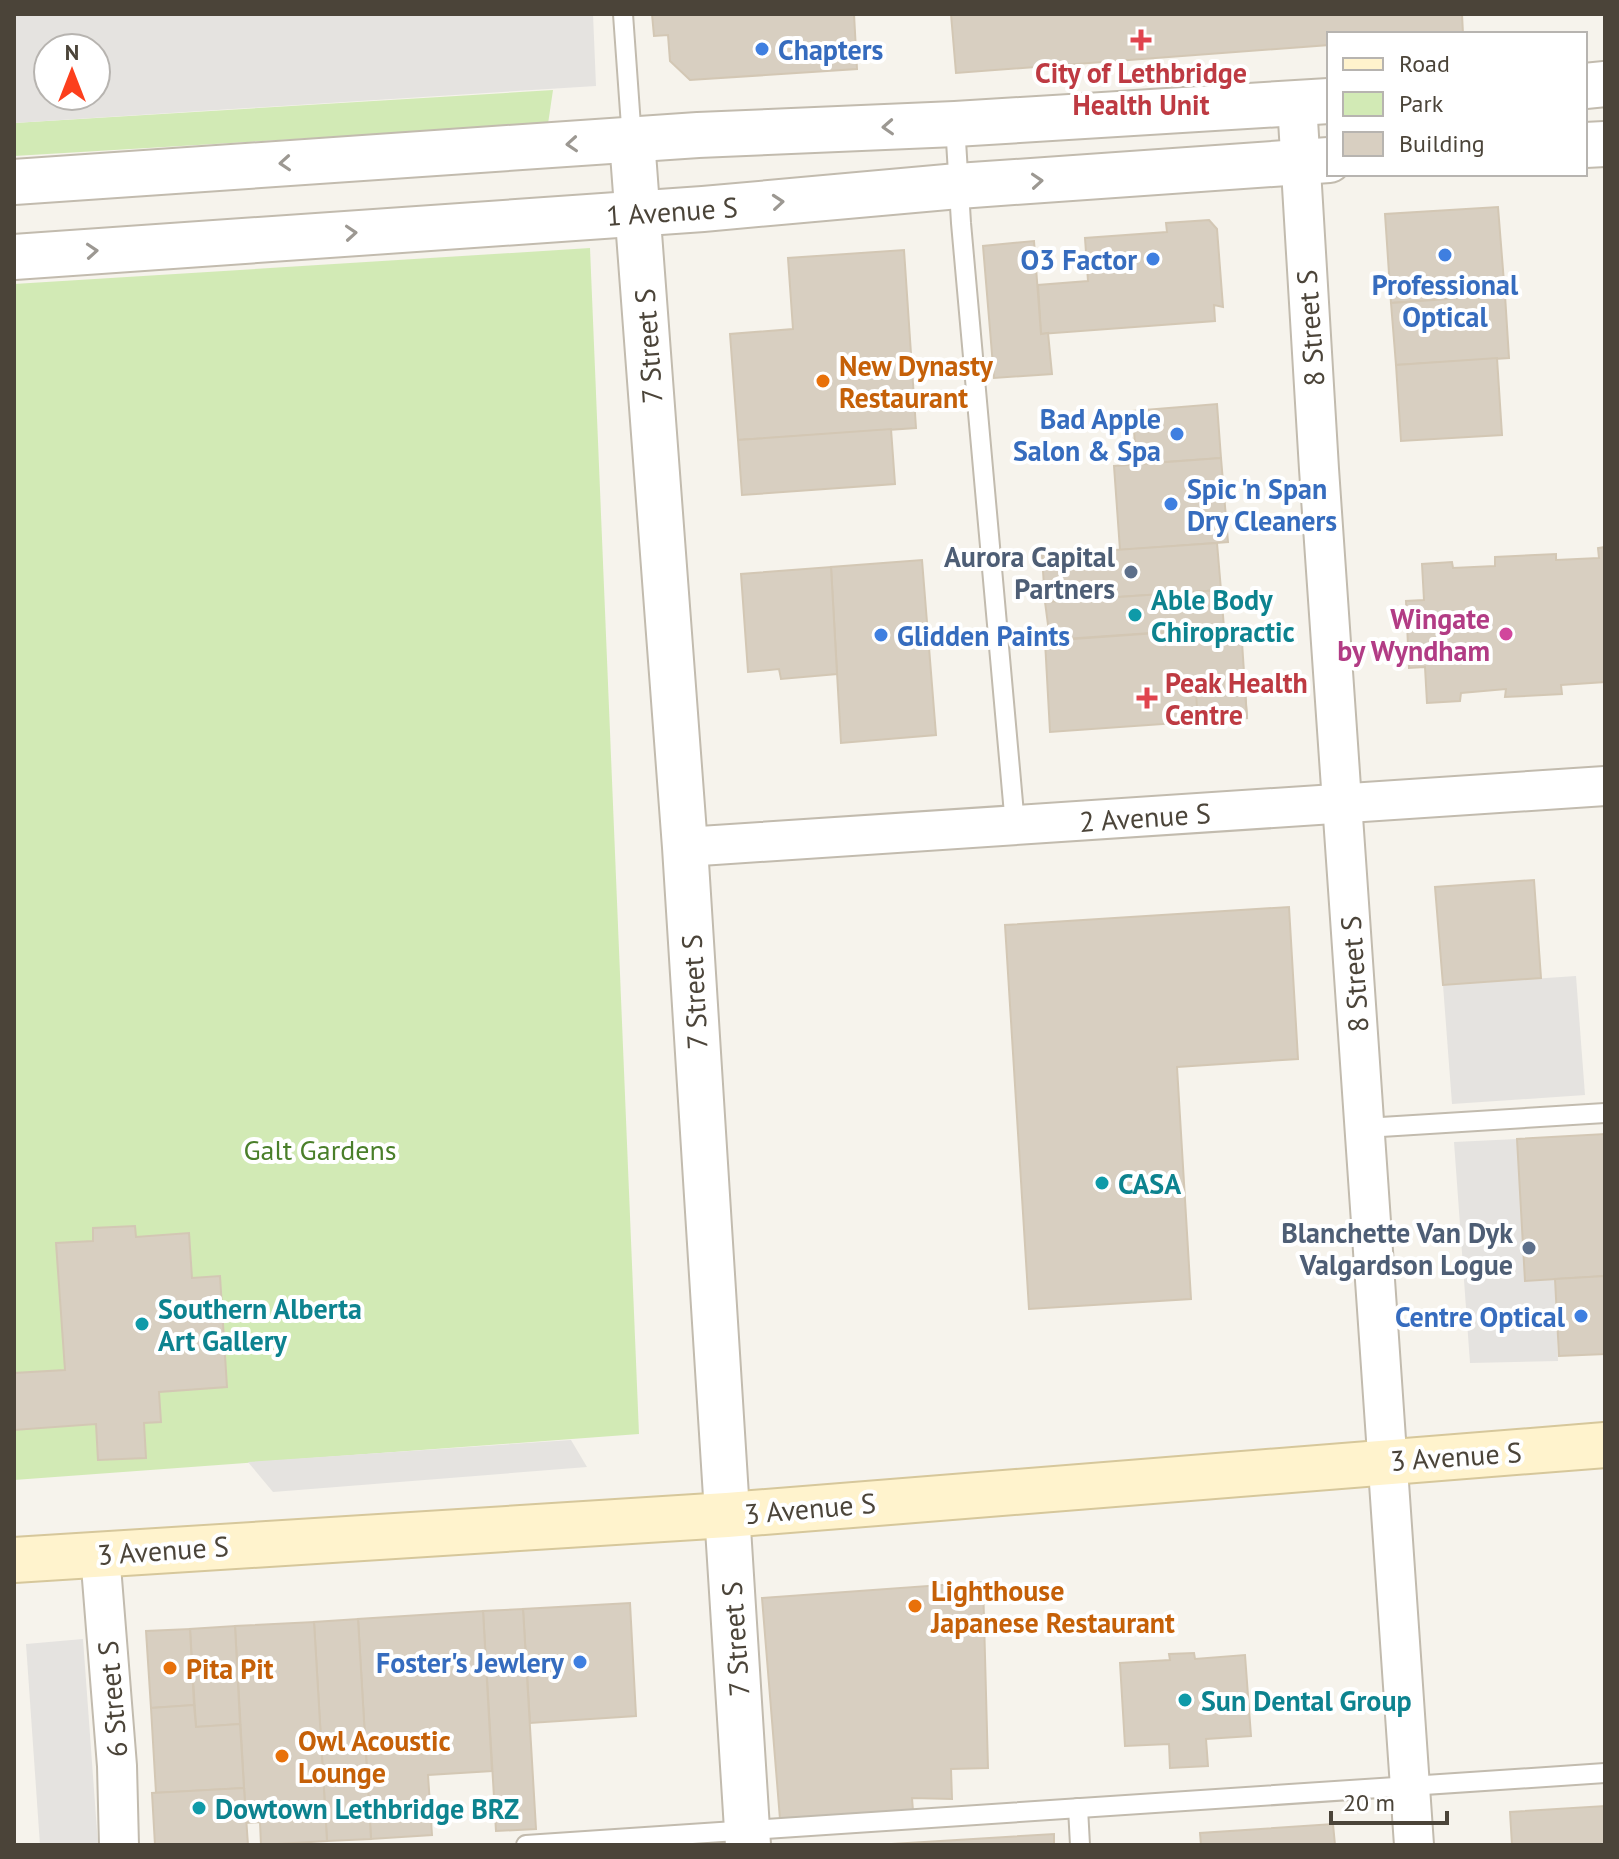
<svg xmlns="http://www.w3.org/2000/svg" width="1619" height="1859" font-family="'PT Sans',sans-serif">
<rect width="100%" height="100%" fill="#f6f3ec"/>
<g fill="#d2eab5">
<path d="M553,90L548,124L14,156V123Z"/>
<path d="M590,248L639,1434L14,1480V284Z"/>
</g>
<g fill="#e5e3e0" fill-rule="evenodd">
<path d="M14,14H593L596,86L14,123ZM48,48H96V96H48Z"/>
<path d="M1576,976L1585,1095L1452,1104L1443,985Z"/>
<path d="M1517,1139L1525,1280L1555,1279L1558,1361L1470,1363L1454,1142Z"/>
<path d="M571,1440L587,1467L273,1492L248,1462Z"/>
<path d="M83,1639L98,1845H40L26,1644Z"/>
</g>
<g fill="#d8cfc1" stroke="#d3c7b4" stroke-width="2">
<path d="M652,14H854L857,69L690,80L670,61L668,35L654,36Z"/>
<path d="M951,14H1462L1463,34H1329V45L956,73Z"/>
<path d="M1498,207L1505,295L1391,303L1385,214Z"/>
<path d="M1209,220L1217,229L1223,307L1214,305L1215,321L1041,334L1038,285L1088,281L1085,238L1167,232L1166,223Z"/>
<path d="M1034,241L1041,334L1048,333L1052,374L994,378L983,246Z"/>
<path d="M904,250L916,428L738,440L730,334L793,329L788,258Z"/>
<path d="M1505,295L1509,358L1396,365L1391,303Z"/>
<path d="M1497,358L1502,435L1401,441L1396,365Z"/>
<path d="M1217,404L1221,458L1136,464L1133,411Z"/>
<path d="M891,429L895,484L742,495L738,440Z"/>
<path d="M1221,458L1228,542L1120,550L1114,466Z"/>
<path d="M1217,543L1221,590L1045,602L1042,555Z"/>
<path d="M1605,547V682L1561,685L1562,694L1505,697L1506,689L1461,693L1460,701L1427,703L1425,667L1409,668L1406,601L1424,600L1422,564L1452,562L1453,568L1495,566V557L1556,554V560L1599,558L1598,548Z"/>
<path d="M922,560L936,735L841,743L831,567Z"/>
<path d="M831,567L837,674L781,679L779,669L748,672L741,574Z"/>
<path d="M1221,590L1224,628L1050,640L1045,602Z"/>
<path d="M1241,627L1247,718L1050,732L1045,641Z"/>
<path d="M1244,679L1247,718L1198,721L1195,680Z"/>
<path d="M1534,880L1541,978L1443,985L1435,887Z"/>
<path d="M1289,907L1298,1059L1177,1067L1191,1299L1029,1309L1005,925Z"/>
<path d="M1605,1134V1276L1525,1281L1517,1139Z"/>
<path d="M135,1226L136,1237L189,1233L192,1278L220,1276L227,1387L159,1392L161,1422L144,1423L146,1458L98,1460L96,1424L14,1430V1373L65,1370L56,1243L93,1241V1228Z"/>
<path d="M1605,1276V1354L1559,1356L1555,1279Z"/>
<path d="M983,1582L988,1768L951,1769L952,1799L912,1798L913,1811L780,1819L762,1598Z"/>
<path d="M630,1603L636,1716L530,1723L523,1609Z"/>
<path d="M523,1609L536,1829L496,1831L483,1611Z"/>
<path d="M483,1611L492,1771L428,1775L432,1835L371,1839L358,1619Z"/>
<path d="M358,1619L371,1839L327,1841L314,1622Z"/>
<path d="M314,1622L327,1841L261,1845L260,1822L246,1823L235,1626Z"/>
<path d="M235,1626L240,1724L196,1727L190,1629Z"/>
<path d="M190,1629L194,1705L151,1708L146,1631Z"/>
<path d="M1194,1653L1195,1659L1245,1655L1251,1736L1206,1739L1208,1766L1170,1768L1169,1744L1125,1746L1120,1663L1170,1660L1169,1654Z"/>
<path d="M194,1705L196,1727L240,1724L244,1788L156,1793L151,1708Z"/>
<path d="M244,1788L248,1845H155L152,1793Z"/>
<path d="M1605,1806V1845H1512L1510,1812Z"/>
<path d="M1333,1824L1335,1845H1201L1200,1833Z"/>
<path d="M1054,1834V1845H875Z"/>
</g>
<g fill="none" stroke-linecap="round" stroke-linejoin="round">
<defs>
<g id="service">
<path d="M623,14L632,140"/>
<path d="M955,124L961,223L1015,825"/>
<path d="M1365,1128L1605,1113"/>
<path d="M1078,1808L1080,1845"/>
<path d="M526,1845L1605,1773"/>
</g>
<g id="minor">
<path d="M1297,103L1319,469L1414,1845"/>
<path d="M685,847L1605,786"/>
<path d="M100,1554L117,1766L119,1845"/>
</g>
<g id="tertiary">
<path d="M1585,86L1605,84"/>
<path d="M632,140L685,847L748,1845"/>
<path d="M1585,145L1605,144"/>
<path d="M14,182L698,135L955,124L1329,101"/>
<path d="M14,257L703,209L958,186L1329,160"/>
</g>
<path id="secondary" d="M14,1560L727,1515L1605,1445"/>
</defs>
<use href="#service" stroke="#c2bbae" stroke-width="22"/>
<use href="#minor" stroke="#c2bbae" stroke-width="42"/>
<use href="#tertiary" stroke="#c2bbae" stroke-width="48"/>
<use href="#secondary" stroke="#d6c79b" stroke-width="48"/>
<use href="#service" stroke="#fff" stroke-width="18"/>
<use href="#minor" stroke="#fff" stroke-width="38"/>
<use href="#tertiary" stroke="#fff" stroke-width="44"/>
<use href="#secondary" stroke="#fff3cd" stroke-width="44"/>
</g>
<defs><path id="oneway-chevron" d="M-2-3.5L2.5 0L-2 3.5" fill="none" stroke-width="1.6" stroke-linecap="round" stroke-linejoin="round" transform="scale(2)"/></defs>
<g stroke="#9c9892">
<use href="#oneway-chevron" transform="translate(888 127) rotate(177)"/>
<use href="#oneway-chevron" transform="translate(572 144) rotate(176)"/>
<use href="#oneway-chevron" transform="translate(285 163) rotate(176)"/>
<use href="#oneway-chevron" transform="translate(1037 181) rotate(-4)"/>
<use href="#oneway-chevron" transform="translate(778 202) rotate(-5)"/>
<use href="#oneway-chevron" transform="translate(351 233) rotate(-4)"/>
<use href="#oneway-chevron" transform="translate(92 251) rotate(-4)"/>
</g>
<g fill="#e0444e" stroke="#fff" stroke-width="3">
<path d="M1137 28h8v8h8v8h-8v8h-8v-8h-8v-8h8z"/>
<path d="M1143 686h8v8h8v8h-8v8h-8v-8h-8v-8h8z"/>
</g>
<g fill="#3f7fe0" stroke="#fff" stroke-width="3">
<circle cx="762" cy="49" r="8"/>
<circle cx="1445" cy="255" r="8"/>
<circle cx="1153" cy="259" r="8"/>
<circle cx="1177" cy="434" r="8"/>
<circle cx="1171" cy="504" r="8"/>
<circle cx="881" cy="635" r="8"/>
<circle cx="1581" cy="1316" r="8"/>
<circle cx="580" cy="1662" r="8"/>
</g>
<g fill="#e8710a" stroke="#fff" stroke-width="3">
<circle cx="823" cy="381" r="8"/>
<circle cx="915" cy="1606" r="8"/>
<circle cx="170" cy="1668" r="8"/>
<circle cx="282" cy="1756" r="8"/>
</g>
<g fill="#5c6f8a" stroke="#fff" stroke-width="3">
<circle cx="1131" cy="572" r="8"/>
<circle cx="1529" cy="1248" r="8"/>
</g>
<g fill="#0f9aa8" stroke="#fff" stroke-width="3">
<circle cx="1135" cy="615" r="8"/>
<circle cx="1102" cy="1183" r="8"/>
<circle cx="142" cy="1324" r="8"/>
<circle cx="1185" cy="1700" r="8"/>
<circle cx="199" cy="1808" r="8"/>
</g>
<circle fill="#d1479c" stroke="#fff" stroke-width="3" cx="1506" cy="634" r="8"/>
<g text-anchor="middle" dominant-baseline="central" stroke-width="8" stroke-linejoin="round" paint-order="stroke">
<g font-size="28" font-weight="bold" fill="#366cbe" stroke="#fff" text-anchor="end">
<text x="778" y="49" text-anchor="start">Chapters</text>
<text x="1137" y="259">O3 Factor</text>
<text x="1445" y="284" text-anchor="middle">Professional<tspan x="1445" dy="32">Optical</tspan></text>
<text x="1161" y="418">Bad Apple<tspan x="1161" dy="32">Salon &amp; Spa</tspan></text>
<text x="1187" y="488" text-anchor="start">Spic 'n Span<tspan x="1187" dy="32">Dry Cleaners</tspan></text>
<text x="897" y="635" text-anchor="start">Glidden Paints</text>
<text x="1565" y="1316">Centre Optical</text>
<text x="564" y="1662">Foster's Jewlery</text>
</g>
<g font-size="28" font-weight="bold" fill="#be3a42" stroke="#fff">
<text x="1141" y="72">City of Lethbridge<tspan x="1141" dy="32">Health Unit</tspan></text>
<text x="1165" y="682" text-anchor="start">Peak Health<tspan x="1165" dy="32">Centre</tspan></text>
</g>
<g font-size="28" fill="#4b4439" stroke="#fff">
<text transform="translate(672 211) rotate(-4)">1 Avenue S</text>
<text transform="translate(1310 328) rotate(-94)">8 Street S</text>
<text transform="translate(648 346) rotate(-94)">7 Street S</text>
<text transform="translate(1145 817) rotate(-4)">2 Avenue S</text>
<text transform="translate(1354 974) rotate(-94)">8 Street S</text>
<text transform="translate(694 992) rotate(-93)">7 Street S</text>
<text transform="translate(1456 1456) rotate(-4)">3 Avenue S</text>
<text transform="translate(810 1508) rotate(-5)">3 Avenue S</text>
<text transform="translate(163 1550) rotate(-4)">3 Avenue S</text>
<text transform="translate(735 1639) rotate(-94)">7 Street S</text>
<text transform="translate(112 1699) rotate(-95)">6 Street S</text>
</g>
<g font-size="28" font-weight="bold" fill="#c56008" stroke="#fff" text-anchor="start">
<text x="839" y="365">New Dynasty<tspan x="839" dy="32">Restaurant</tspan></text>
<text x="931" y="1590">Lighthouse<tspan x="931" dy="32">Japanese Restaurant</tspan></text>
<text x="186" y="1668">Pita Pit</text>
<text x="298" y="1740">Owl Acoustic<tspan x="298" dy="32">Lounge</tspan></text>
</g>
<g font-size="28" font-weight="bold" fill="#4e5e75" stroke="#fff" text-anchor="end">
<text x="1115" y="556">Aurora Capital<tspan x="1115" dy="32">Partners</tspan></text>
<text x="1513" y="1232">Blanchette Van Dyk<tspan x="1513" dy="32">Valgardson Logue</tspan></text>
</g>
<g font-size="28" font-weight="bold" fill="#0d838f" stroke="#fff" text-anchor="start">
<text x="1151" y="599">Able Body<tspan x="1151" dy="32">Chiropractic</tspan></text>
<text x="1118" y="1183">CASA</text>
<text x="158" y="1308">Southern Alberta<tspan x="158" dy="32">Art Gallery</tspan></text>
<text x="1201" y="1700">Sun Dental Group</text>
<text x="215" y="1808">Dowtown Lethbridge BRZ</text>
</g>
<g font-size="28" font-weight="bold" fill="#b23c85" stroke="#fff" text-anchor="end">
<text x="1490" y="618">Wingate<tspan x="1490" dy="32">by Wyndham</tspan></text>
</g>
<g font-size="28" fill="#4a7f2a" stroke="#fff">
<text x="320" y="1149">Galt Gardens</text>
</g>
</g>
<rect width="1619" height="1859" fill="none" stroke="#4b4439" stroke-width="32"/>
<rect x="1327" y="32" width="260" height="144" fill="#ffffff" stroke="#b7b4b0" stroke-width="2"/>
<rect x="1343" y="58" width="40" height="12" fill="#fff3cd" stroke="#b7b4b0" stroke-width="2"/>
<text x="1399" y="72" font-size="24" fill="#4b4439">Road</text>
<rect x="1343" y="92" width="40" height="24" fill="#d2eab5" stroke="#b7b4b0" stroke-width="2"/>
<text x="1399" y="112" font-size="24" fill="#4b4439">Park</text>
<rect x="1343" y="132" width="40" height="24" fill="#d8cfc1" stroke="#b7b4b0" stroke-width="2"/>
<text x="1399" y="152" font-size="24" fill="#4b4439">Building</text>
<g transform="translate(72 72)"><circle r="38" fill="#ffffff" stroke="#b7b4b0" stroke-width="2"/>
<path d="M0-6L14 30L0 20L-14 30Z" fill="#fc3f1d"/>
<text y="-12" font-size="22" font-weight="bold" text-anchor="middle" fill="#4b4439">N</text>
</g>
<path d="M1331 1811v12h116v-12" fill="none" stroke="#4b4439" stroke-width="4"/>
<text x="1343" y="1811" font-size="24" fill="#4b4439" stroke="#ffffff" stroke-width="6" paint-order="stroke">20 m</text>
</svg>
